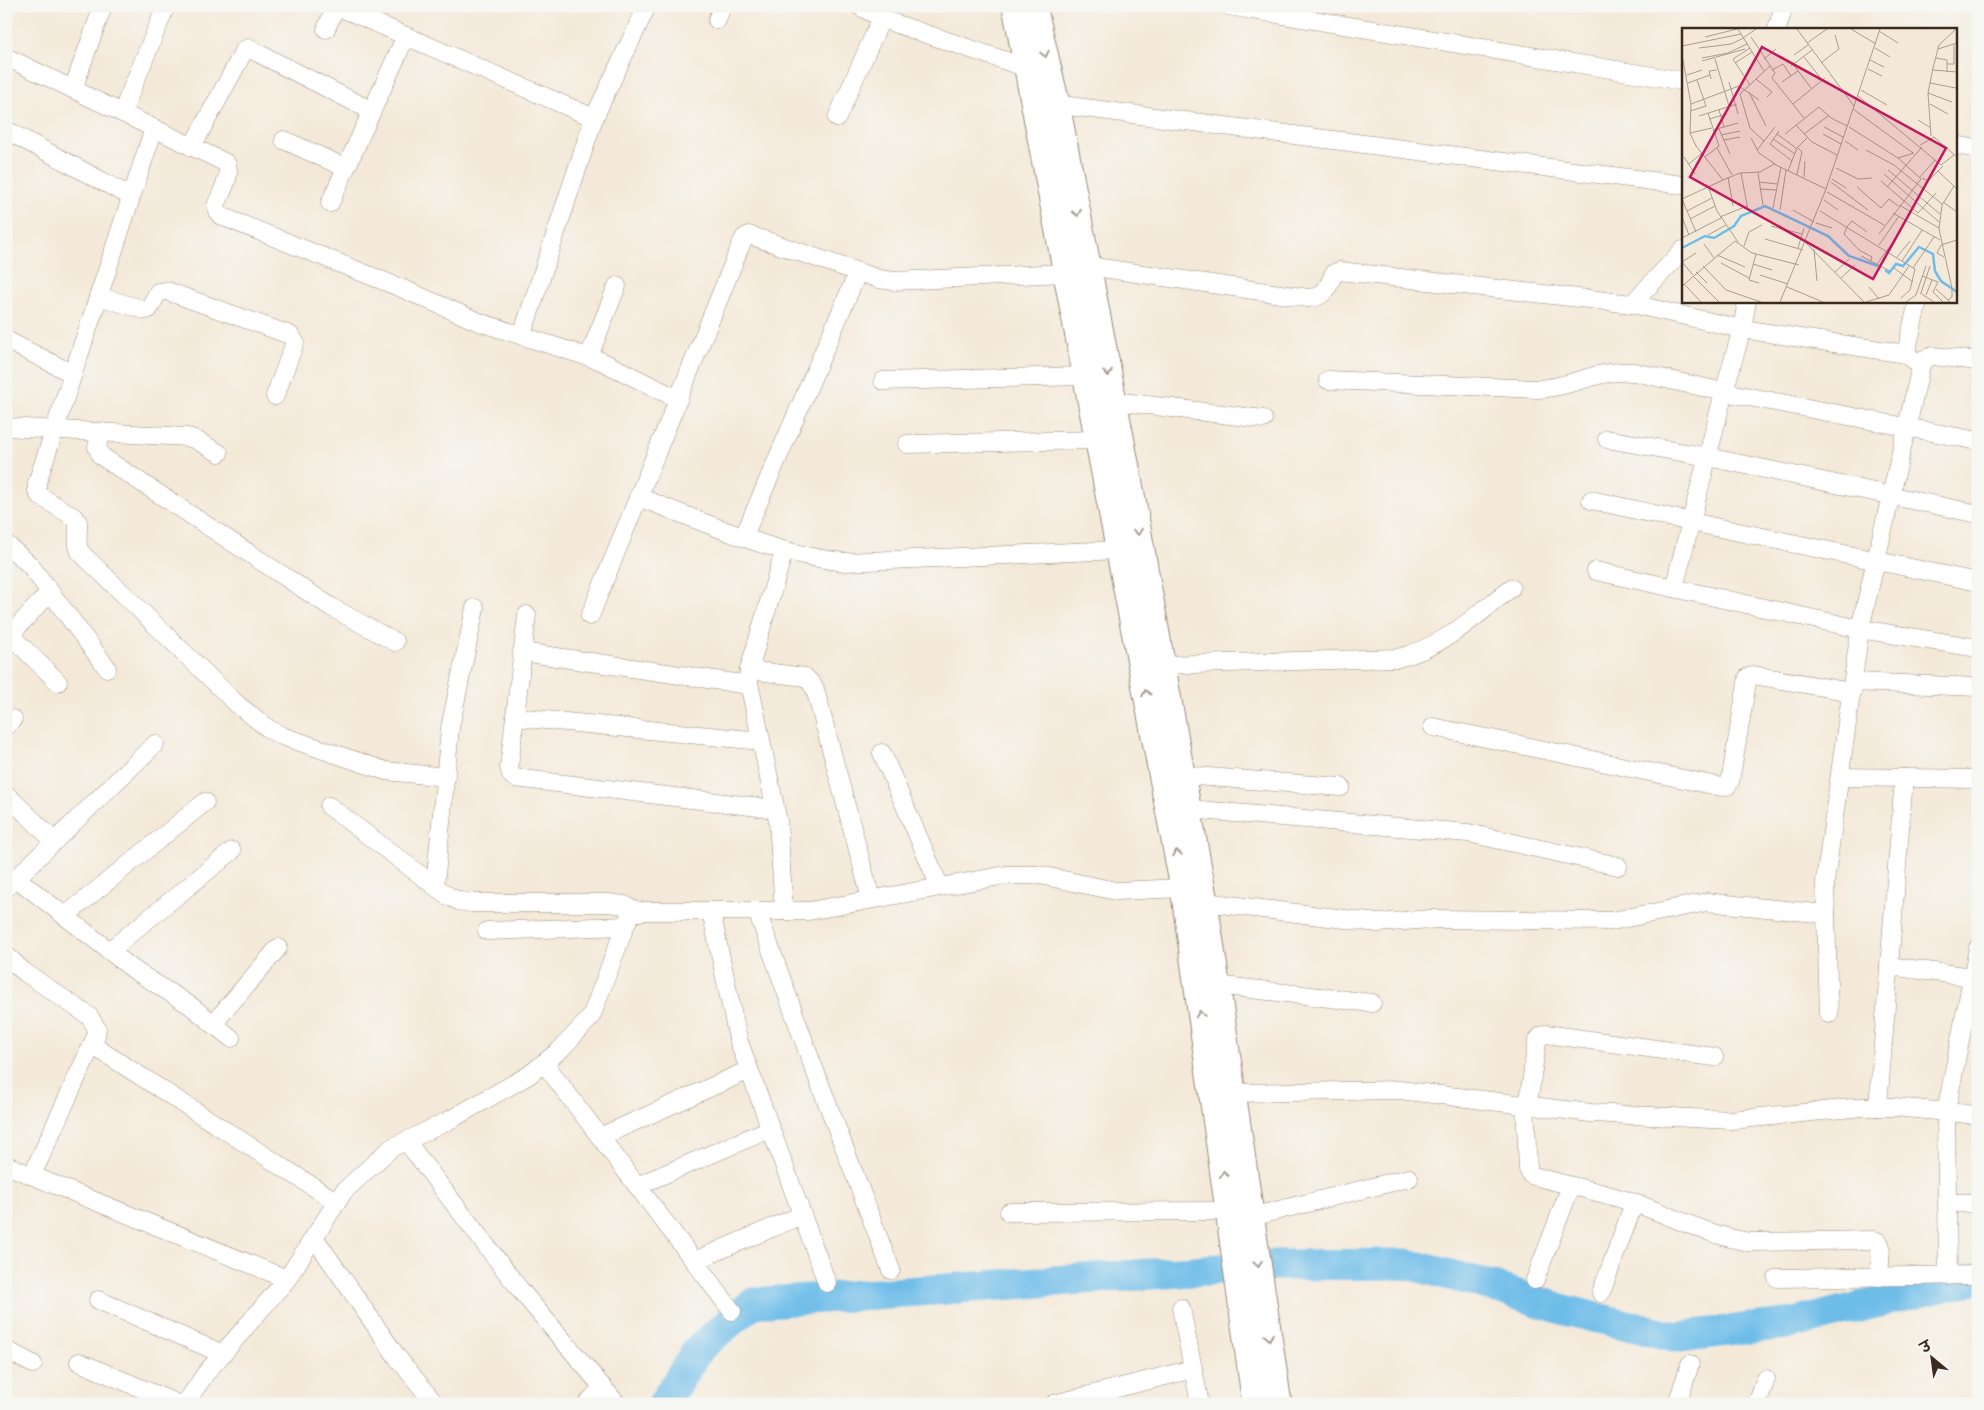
<svg xmlns="http://www.w3.org/2000/svg" width="1984" height="1410" font-family="'Shantell Sans','Playpen Sans Deva',sans-serif">
<rect width="100%" height="100%" fill="#f6f6f2"/>
<filter id="ink" filterUnits="userSpaceOnUse"><feTurbulence type="fractalNoise" baseFrequency=".02" numOctaves="2"/><feDisplacementMap in="SourceGraphic" scale="10" xChannelSelector="R" yChannelSelector="G"/><feConvolveMatrix kernelMatrix="1 2 1 2 8 2 1 2 1" color-interpolation-filters="sRGB"/></filter>
<filter id="wash" filterUnits="userSpaceOnUse"><feTurbulence type="fractalNoise" baseFrequency=".0096" numOctaves="4" result="noise"/><feDisplacementMap in="SourceGraphic" scale="20" xChannelSelector="R" yChannelSelector="G"/><feGaussianBlur stdDeviation="1.12" result="paint"/><feColorMatrix in="noise" values="0 0 0 0 0 0 0 0 0 0 0 0 0 0 0 0 0 1.4 0 .05"/><feComposite in="paint" operator="in"/></filter>
<g filter="url(#wash)">
<rect width="100%" height="100%" fill="#f4e9d8"/>
<g fill="none" stroke-linecap="round" stroke-linejoin="round">
<path stroke="#6ebde9" stroke-width="31" d="M663,1404L699,1348L753,1303L1275,1265L1407,1264L1478,1282L1568,1311L1678,1337L1794,1323L1978,1278"/>
</g>
</g>
<g filter="url(#ink)">
<g fill="none" stroke-linecap="round" stroke-linejoin="round">
<defs>
<g id="minor">
<path d="M337,6L594,118"/>
<path d="M859,6L888,21L1027,68"/>
<path d="M1228,6L1683,81"/>
<path d="M717,20L722,6"/>
<path d="M326,29L336,6"/>
<path d="M1777,29L1784,6"/>
<path d="M6,57L226,163C233,175 220,194 216,206L217,211L221,216L401,288L479,322L601,361L678,399"/>
<path d="M73,89L103,6"/>
<path d="M1046,103L1683,185"/>
<path d="M122,113L166,6"/>
<path d="M837,118L882,17"/>
<path d="M154,128L37,483V491L40,496L74,517L78,522C79,533 75,541 80,552L238,705L269,729L282,736L386,771L446,777"/>
<path d="M6,130L130,196"/>
<path d="M284,140L346,168"/>
<path d="M1955,145L1978,149"/>
<path d="M192,147L244,51L248,48L372,111"/>
<path d="M330,203L406,36"/>
<path d="M1088,266L1308,298C1325,298 1328,287 1334,273L1339,271L1632,304L1742,329L1906,354L1921,366L1860,629L1825,882L1829,1014"/>
<path d="M98,296L145,310L149,309L158,292L167,291L290,335L295,342L275,396"/>
<path d="M1632,304L1683,250"/>
<path d="M522,335L594,118L647,6"/>
<path d="M6,340L73,374"/>
<path d="M1906,354L1918,301"/>
<path d="M589,356L617,286"/>
<path d="M1916,362L1933,356L1978,361"/>
<path d="M1328,380L1538,389C1573,387 1597,369 1634,372L1724,392L1978,441"/>
<path d="M883,381L1086,376"/>
<path d="M1114,401L1263,419"/>
<path d="M6,427L187,437L194,439L219,453"/>
<path d="M101,432L97,447L101,456L331,607L395,642"/>
<path d="M1607,439L1708,457L1978,514"/>
<path d="M907,444L1099,440"/>
<path d="M638,497C705,522 774,555 845,562L1120,550"/>
<path d="M1591,500L1691,522L1978,582"/>
<path d="M744,536L858,272"/>
<path d="M6,544L30,565L107,668"/>
<path d="M784,551L749,670L748,678L778,821L784,911"/>
<path d="M1596,571L1860,629L1978,648"/>
<path d="M1674,588L1724,392L1742,329L1747,301"/>
<path d="M527,615L509,767L511,775L515,778L775,809"/>
<path d="M590,616L742,242L745,237L749,235L879,279L894,281L1066,273"/>
<path d="M10,635L58,682"/>
<path d="M6,639L50,592"/>
<path d="M522,652L749,685"/>
<path d="M1162,665L1398,658C1444,647 1475,616 1511,588"/>
<path d="M749,670L805,677L811,683L815,689L871,899"/>
<path d="M1853,682L1978,687"/>
<path d="M515,717L761,741"/>
<path d="M6,726L13,719"/>
<path d="M1433,727L1722,787L1727,786L1730,782L1748,677L1753,675L1852,692"/>
<path d="M882,753L940,887"/>
<path d="M1182,775L1341,787"/>
<path d="M1840,777L1978,779"/>
<path d="M6,794L54,841"/>
<path d="M329,806L448,896L459,901L471,903H608L624,905L639,912"/>
<path d="M1188,809L1468,833L1618,866"/>
<path d="M16,878L134,970L191,1006L231,1038"/>
<path d="M435,886L450,728L475,608"/>
<path d="M6,888L155,744"/>
<path d="M1205,902L1378,923L1431,919L1612,921L1707,902L1826,914"/>
<path d="M711,911L738,1039L827,1283"/>
<path d="M757,911L810,1058L891,1270"/>
<path d="M65,916L205,802"/>
<path d="M487,931L625,926"/>
<path d="M109,951L232,851"/>
<path d="M6,955L23,971L89,1016L97,1029L96,1036L32,1175"/>
<path d="M1889,966L1972,977"/>
<path d="M1216,985L1372,1003"/>
<path d="M213,1024L278,948"/>
<path d="M92,1045L337,1202"/>
<path d="M544,1063L732,1311"/>
<path d="M1232,1093L1399,1090L1591,1113L1731,1120L1863,1107H1895L1978,1115"/>
<path d="M1525,1104L1528,1169L1531,1175C1567,1186 1606,1192 1643,1206C1678,1219 1711,1236 1749,1242L1874,1240L1879,1242L1881,1247L1879,1277"/>
<path d="M1528,1105L1537,1041L1541,1036L1546,1034L1714,1057"/>
<path d="M1878,1107L1904,778"/>
<path d="M600,1137L749,1070"/>
<path d="M406,1141L521,1291L617,1404"/>
<path d="M6,1165L287,1279L344,1191L391,1148L446,1122L529,1075L560,1050L591,1017L627,921L633,913L643,911H809L1006,875H1040L1116,891L1183,888"/>
<path d="M637,1186L770,1129"/>
<path d="M1947,1203H1978"/>
<path d="M1009,1212L1229,1211"/>
<path d="M1251,1217L1409,1178"/>
<path d="M314,1237L397,1357L435,1404"/>
<path d="M694,1261L802,1215"/>
<path d="M1948,1276L1946,1112L1978,948"/>
<path d="M1777,1278L1978,1275"/>
<path d="M1535,1280L1571,1186"/>
<path d="M1601,1293L1634,1203"/>
<path d="M98,1300L223,1354"/>
<path d="M1181,1308L1200,1404"/>
<path d="M6,1350L33,1364"/>
<path d="M79,1362L178,1404"/>
<path d="M185,1404L206,1373L287,1279"/>
<path d="M587,1404L603,1387"/>
<path d="M1054,1404L1193,1369"/>
<path d="M1677,1404L1690,1364"/>
<path d="M1757,1404L1766,1379"/>
</g>
<g id="secondary">
<path d="M1015,6L1183,888L1255,1404"/>
<path d="M1034,6L1057,104L1131,489L1205,902L1279,1404"/>
</g>
</defs>
<use href="#minor" stroke="#988a7b" stroke-width="19"/>
<use href="#secondary" stroke="#988a7b" stroke-width="27"/>
<use href="#minor" stroke="#fff" stroke-width="18"/>
<use href="#secondary" stroke="#fff" stroke-width="25"/>
</g>
<defs><path id="oneway-chevron" d="M-2-3.5L2.5 0L-2 3.5" fill="none" stroke-width="1.6" stroke-linecap="round" stroke-linejoin="round" transform="scale(1.25)"/></defs>
<g stroke="#a79f9a">
<use href="#oneway-chevron" transform="translate(1045 54) rotate(77)"/>
<use href="#oneway-chevron" transform="translate(1077 213) rotate(79)"/>
<use href="#oneway-chevron" transform="translate(1108 373) rotate(79)"/>
<use href="#oneway-chevron" transform="translate(1138 532) rotate(80)"/>
<use href="#oneway-chevron" transform="translate(1146 693) rotate(-101)"/>
<use href="#oneway-chevron" transform="translate(1177 853) rotate(-101)"/>
<use href="#oneway-chevron" transform="translate(1200 1014) rotate(-98)"/>
<use href="#oneway-chevron" transform="translate(1224 1174) rotate(-98)"/>
<use href="#oneway-chevron" transform="translate(1258 1264) rotate(81)"/>
<use href="#oneway-chevron" transform="translate(1269 1337) rotate(81)"/>
</g>
</g>
<g transform="translate(1682 28)">
<rect width="275" height="275" fill="#f4e9d8"/>
<path fill="none" stroke="#6ebde9" stroke-width="2.5" d="M0,220L23,208L32,210L52,198L59,188L83,178L146,208L167,228L196,238M203,242L207,245L214,236L221,238L237,219L251,226L253,243L259,253L275,264"/>
<path fill="none" stroke="#aa9d8e" stroke-width="1" d="M56,1L82,43M115,1L172,78M169,1L194,16M197,3L216,15M23,9L55,1M69,9L93,45L90,50L122,90M61,10L74,1M125,15L145,1M0,18L59,6M17,20L49,16L62,10M68,20L51,31L68,57M193,20L208,29M256,21L275,15M0,27L9,76L8,105L14,118L41,152L58,145L78,144L92,136L144,161M112,27L126,17M122,29L140,52M20,30L46,25L65,16M254,30L265,32V44M33,31L47,78M82,31L94,21M188,32L202,39M20,33L63,21M53,35L70,24M139,35L157,21L153,7M111,36L129,60M265,36H272V17M109,38L130,22M186,41L200,48M90,42L101,36L109,48M251,42L275,44M5,47L20,42M29,51L27,43L35,42M74,51L90,64L85,69M47,54L56,86M100,54L116,43M6,55L28,47M248,55L274,60M179,62L205,77M67,64L84,98M246,65L270,74M175,67L259,137L272,127M9,76L57,58L77,72M111,76L143,50M248,76L266,86M171,81L231,125M37,82L42,99M8,83L24,78L15,52M17,88L55,76M27,91L45,86M236,92L249,100M114,97L130,114L155,127M142,99L161,109M167,99L216,130L239,151L197,206M37,101L48,126M31,102L56,95M97,103L88,116L110,133M8,105L30,100M95,106L114,120M103,106L137,79L149,90L165,98M122,106L146,88M141,106L159,116M39,107L58,103M249,108L246,65L251,40L257,17L274,1M69,110L77,125L93,136M91,111L113,126M42,112L58,109M82,113L68,100L58,66L88,38M163,113L176,122M238,117L252,109L275,129M35,120L50,147M75,122L93,99M184,122L212,137L260,176M2,129L13,146M23,129L37,118L26,85M216,130L232,125M7,136L20,125M154,140L176,151L190,150M206,142L258,186M106,143L115,120L125,110M256,143L275,161M59,145L66,182M76,145L81,177M115,146L120,124L115,119M202,146L257,194M46,149L51,178M122,149L123,133M238,149L253,132M240,150L246,153L261,138M150,151L164,160M199,153L236,185M77,154L95,156M149,154L186,182M26,158L35,183L56,214M175,159L199,180L207,171L216,178M205,159L240,119M78,161L94,162M145,164L202,197M0,171L41,152M0,171L14,204M142,172L156,182M261,174L275,184M217,177L257,200M91,180L99,139M98,182L104,142M111,182L132,194M5,183L30,170M138,183L233,241L228,262L219,270M211,185L258,212M236,185L254,165M0,189L7,207M38,189L65,178M8,191L33,178M134,195L150,200M89,198L120,206M165,199L162,206L177,222L190,229L189,233M165,199L170,193L185,204M26,207L44,197M0,210L39,190M83,211L121,222M124,215L182,274M22,216L32,230M197,217L217,188M259,217L255,225L262,229M259,217L275,212M62,218L67,204L80,197M116,220L122,200M132,221L135,253M74,226L67,252L77,255M35,227L63,239M179,228L208,243M215,229L228,213M220,233L240,202M0,234L11,247M0,234L14,225M39,235L67,250M71,236L90,242M195,236L219,203M21,238L44,262L79,274M212,240L231,254M231,240L252,209M14,244L25,255M153,244L167,231M78,247L106,256M11,248L37,274M240,248L256,254L251,264L261,274M159,250L173,237M2,256L19,274M0,258L53,213L70,225L117,237M105,259L141,274M187,259L197,271M254,261L268,274M238,265L252,274M239,265L248,238M244,267L250,252M266,272L270,269V260L257,201L260,177L272,158M98,274L144,161L198,1M184,274L207,267L227,238M224,274L234,267L244,238"/>
<path fill="#c2185b" fill-opacity="0.15" stroke="#c2185b" stroke-width="2.5" d="M80,19L264,120L191,251L8,149Z"/>
<rect width="275" height="275" fill="none" stroke="#3b2a1e" stroke-width="2.5"/>
</g>
<rect width="1984" height="1410" fill="none" stroke="#f6f6f2" stroke-width="25"/>
<g transform="translate(1932 1358) rotate(331)" stroke="#f6f6f2" stroke-width="4" paint-order="stroke">
<path d="M0-4L9 19L0 12L-9 19Z" fill="#3b2a1e"/>
<text y="-8" font-size="14" font-weight="bold" text-anchor="middle" fill="#3b2a1e">उ</text>
</g>
</svg>
